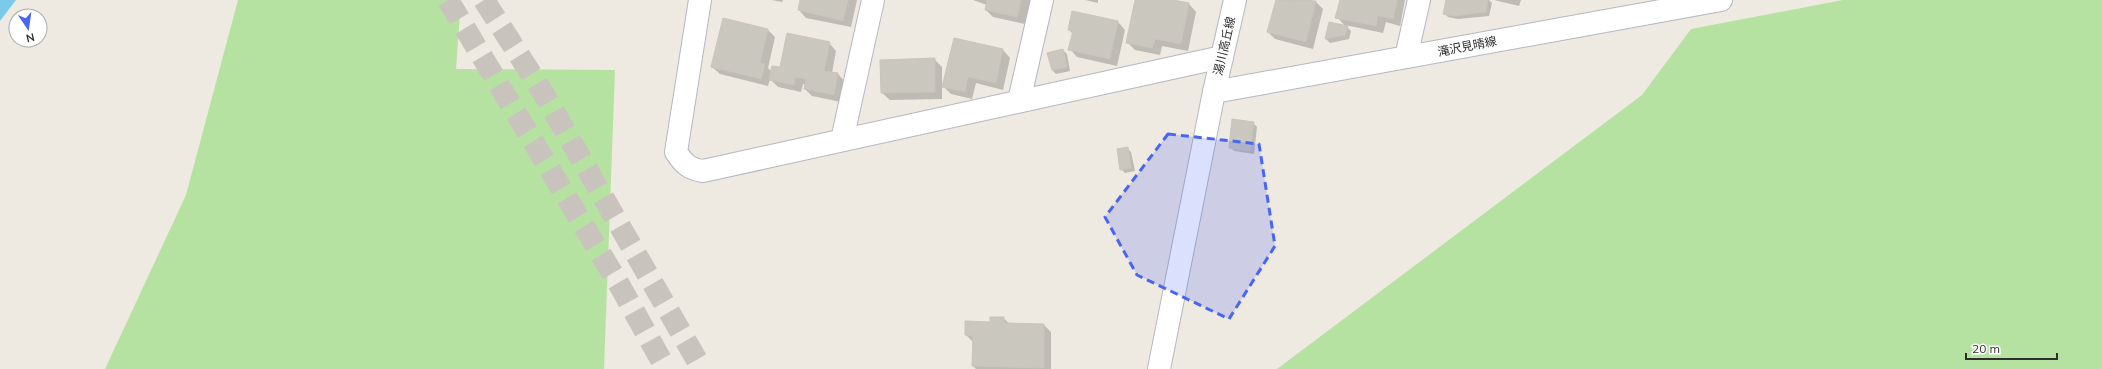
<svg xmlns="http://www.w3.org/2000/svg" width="2102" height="369" font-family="Mulish,'Noto Sans JP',sans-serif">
<rect width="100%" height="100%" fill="#eee9e1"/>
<g fill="#b6e2a1">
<path d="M238,0H461L456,69L615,70L604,369H105L186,195Z"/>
<path d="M1843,0H2102V369H1277L1642,95L1691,29Z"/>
</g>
<path fill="#7acbeb" d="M0,0H16L0,21Z"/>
<g fill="#0003">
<path d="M772,0H783L782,2Z"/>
<path d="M801,0H857L851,27L806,18L799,10Z"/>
<path d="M973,0H1030L1025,24L993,17L986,10L987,5Z"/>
<path d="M1085,0H1098V3Z"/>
<path d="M1136,0H1168L1189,4L1196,12L1188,51L1162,46L1160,55L1135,50L1127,42Z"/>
<path d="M1277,0H1310L1316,2L1323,9L1313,49L1275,39L1268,32Z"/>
<path d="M1341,0H1405L1400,26L1386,22L1383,33L1345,25L1351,31L1349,39L1330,43L1326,39L1330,23L1346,27L1337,17Z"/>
<path d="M1447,0H1489L1492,3L1489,16L1458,19L1448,17L1444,13Z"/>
<path d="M1494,0H1521L1519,6Z"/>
<path d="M724,20L768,30L775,37L768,68L772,72L829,43L836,51L832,73L838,74L845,82L841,102L812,96L805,89L806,85L803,84L801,92L778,87L770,79L768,86L720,74L712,67Z"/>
<path d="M1118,22L1125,30L1117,66L1077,57L1070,49L1073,34L1069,30Z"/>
<path d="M955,39L1003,50L1010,58L1003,90L976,83L972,99L951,94L944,87Z"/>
<path d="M1063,50L1067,54L1070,71L1056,74L1052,70Z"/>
<path d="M934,59L942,67V99L890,100L882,93Z"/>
<path d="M1253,123L1257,127L1254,154L1234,151L1230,147Z"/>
<path d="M1127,148L1131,152L1135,171L1125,173L1121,169Z"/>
<path d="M1003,318L1010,324L1044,325L1051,332V369H976L973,366L974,343L966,335Z"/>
</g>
<g fill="#cac7bf" stroke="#cac5ba">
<path d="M800,0H848L843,21L798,10Z"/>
<path d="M987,0H1021L1017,17L985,10Z"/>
<path d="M1135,0H1173L1189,3L1181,44L1155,39L1152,48L1126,43Z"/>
<path d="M1276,0L1316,1L1306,42L1267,32Z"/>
<path d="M1340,0H1397L1393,19L1378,16L1376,26L1335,18Z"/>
<path d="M1446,0H1488L1486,12L1454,16L1443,14Z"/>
<path d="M1072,11L1118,21L1110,59L1068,50L1073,31L1068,30Z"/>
<path d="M723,18L768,29L760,63L765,64L761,79L711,67Z"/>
<path d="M1329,22L1348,26L1345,35L1325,39Z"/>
<path d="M787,33L830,42L824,71L838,73L834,95L804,89L806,79L795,77L794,85L769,80L772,66L780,67Z"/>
<path d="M954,38L1003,49L996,83L968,77L965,92L942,87Z"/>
<path d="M1063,49L1067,67L1052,70L1047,53Z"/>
<path d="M935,58V92L881,93L880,60Z"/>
<path d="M1232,119L1254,122L1250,151L1229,148Z"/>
<path d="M1128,147L1131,168L1120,170L1117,149Z"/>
<path d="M990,317H1004V323L1044,324V368L972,366L973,336L965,335V321L990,322Z"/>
</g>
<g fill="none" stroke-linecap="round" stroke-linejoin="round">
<g stroke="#c8c4bd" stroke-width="22" stroke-dasharray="22 11" stroke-linecap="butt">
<path d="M448,0L620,286L666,369"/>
<path d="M484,0L545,96L702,369"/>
</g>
<defs>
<g id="minor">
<path d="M700,0L676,152C684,164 689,169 703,171L1222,57"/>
<path d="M1406,57L1419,0"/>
<path d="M1214,92L1721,0"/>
<path d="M1019,101L1042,0"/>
<path d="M842,140L873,0"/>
<path d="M1159,369L1214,92L1235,0"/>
</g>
</defs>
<use href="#minor" stroke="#b4b7c0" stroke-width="24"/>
<use href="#minor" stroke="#fff" stroke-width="22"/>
</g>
<path fill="#4966f3" fill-opacity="0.2" stroke="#4966f3" stroke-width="3" stroke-dasharray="8 5" stroke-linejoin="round" d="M1168,134L1259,144L1275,246L1229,319L1137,275L1105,217Z"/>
<g text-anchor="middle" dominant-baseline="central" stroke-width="3" stroke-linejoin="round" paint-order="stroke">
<g font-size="12" fill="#2e2e2e" stroke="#fff">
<text transform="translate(1224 46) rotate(-77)">湯川高丘線</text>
<text transform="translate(1467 46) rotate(-11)">滝沢見晴線</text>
</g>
</g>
<g transform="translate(28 28) rotate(167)"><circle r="19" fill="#ffffff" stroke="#ababab"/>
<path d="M0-3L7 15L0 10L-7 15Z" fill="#4966f3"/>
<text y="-6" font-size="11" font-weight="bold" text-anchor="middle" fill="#2e2e2e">N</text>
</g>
<path d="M1966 353v6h91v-6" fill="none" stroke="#2e2e2e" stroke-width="2"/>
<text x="1972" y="353" font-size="12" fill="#2e2e2e" stroke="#ffffff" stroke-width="3" paint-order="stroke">20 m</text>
</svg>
